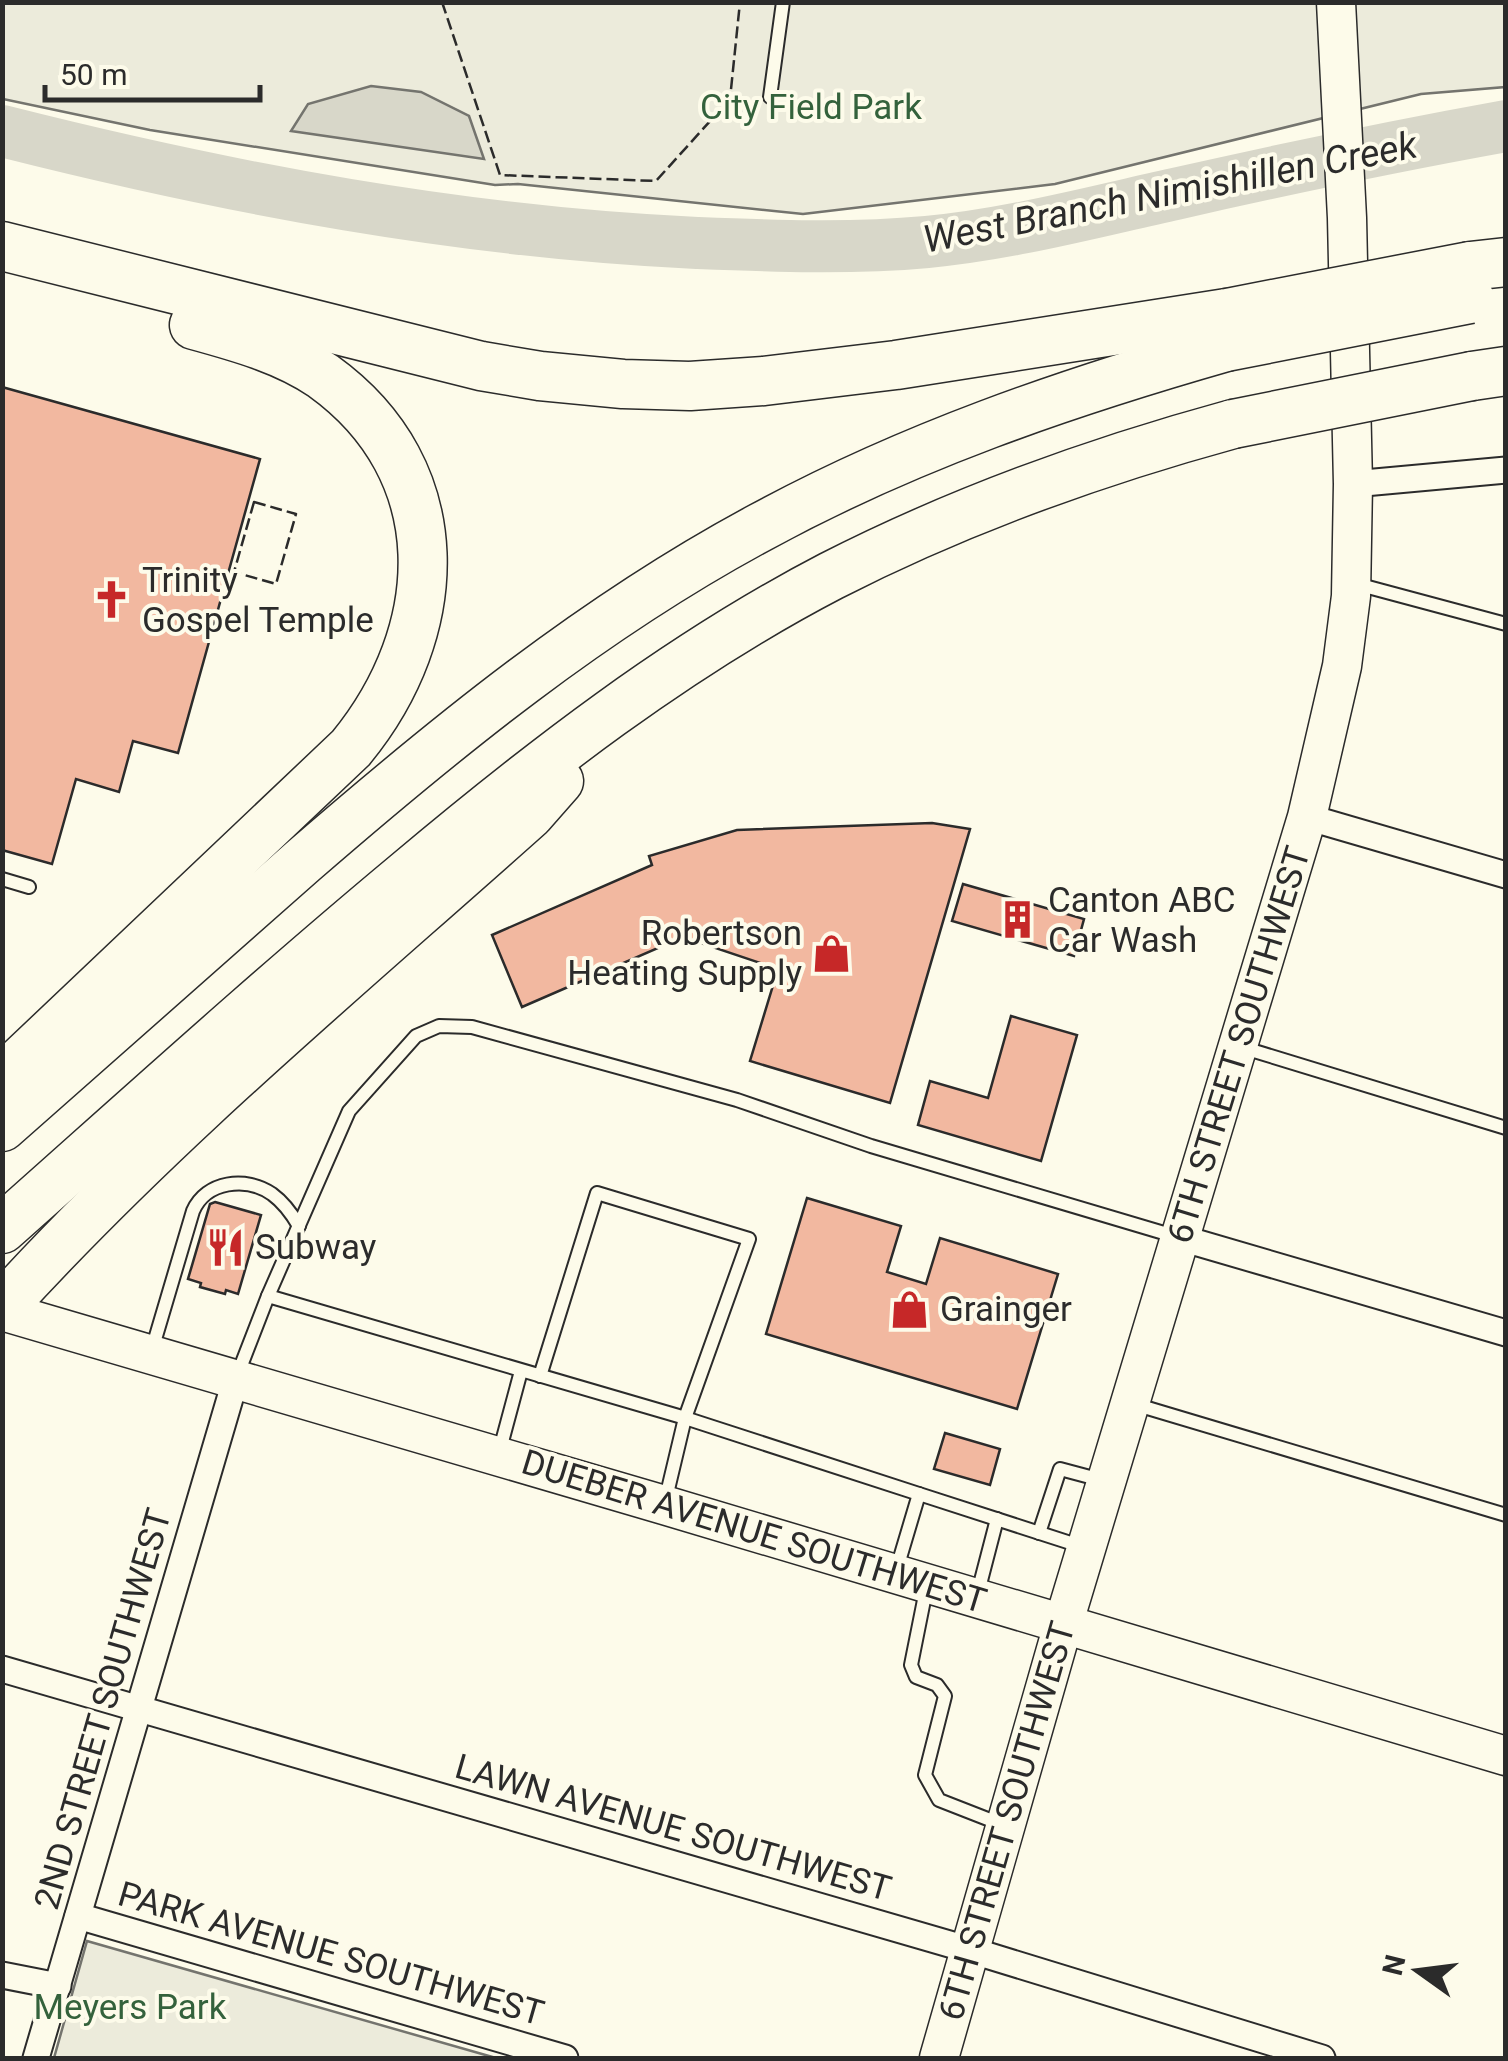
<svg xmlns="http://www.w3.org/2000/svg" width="1508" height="2061" font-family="Roboto,sans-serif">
<rect width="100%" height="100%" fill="#fdfbea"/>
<g fill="#ecebdb" stroke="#74746e" stroke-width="2.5">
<path d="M3,3H1505V87L1421,94L1055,184L803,214L518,184L495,185L150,130L3,99Z"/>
<path d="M87,1941L496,2058H54Z"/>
</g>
<path fill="#d8d7c9" stroke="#74746e" stroke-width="2.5" d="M371,86L421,92L469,116L484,159L291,131L308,104Z"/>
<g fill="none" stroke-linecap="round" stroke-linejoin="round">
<path stroke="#d8d7c9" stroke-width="52" d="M2,131C231,189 462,232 697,243C774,246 850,249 927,242C1011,234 1093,212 1175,194C1285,169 1395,146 1506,126"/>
</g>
<g fill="#f2b8a0" stroke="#2b2b2b" stroke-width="2.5">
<path d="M2,387L260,459L178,753L133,741L119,792L76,779L52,864L2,850Z"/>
<path d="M932,823L970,829L890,1103L750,1061L778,969L683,937L522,1007L492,935L652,865L649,856L737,830Z"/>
<path d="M963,884L1084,919L1074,956L952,921Z"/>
<path d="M1011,1016L1077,1035L1041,1161L918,1125L930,1081L988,1098Z"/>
<path d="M807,1198L901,1226L887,1272L926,1284L940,1238L1058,1274L1017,1409L766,1334Z"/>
<path d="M215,1202L261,1215L238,1294L226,1290L225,1294L200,1287L201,1283L188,1279L210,1204Z"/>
<path d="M945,1433L1000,1449L990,1485L934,1469Z"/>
</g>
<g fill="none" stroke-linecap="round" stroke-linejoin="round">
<defs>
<g id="lane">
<path d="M770,97L783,2"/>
<path d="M1353,583L1506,624"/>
<path d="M2,879L29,887"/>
<path d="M1241,1047L1506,1128"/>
<path d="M268,1296L682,1417L919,1494L897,1568"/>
<path d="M151,1353L193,1211C206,1181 246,1176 272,1194C283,1202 292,1214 299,1226"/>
<path d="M237,1376L268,1296L349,1111L416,1036L439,1026L472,1027L737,1100L871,1146L1174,1236"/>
<path d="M540,1376L597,1193L749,1239L685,1418L665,1502"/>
<path d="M1134,1404L1506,1515"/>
<path d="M499,1453L521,1371"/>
<path d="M919,1494L1083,1547"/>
<path d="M1039,1533L1060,1469L1105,1481"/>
<path d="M926,1590L911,1665L916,1677L937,1685L945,1696L925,1775L939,1800L1003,1825"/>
<path d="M977,1596L997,1519"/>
</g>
<g id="street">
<path d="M1353,484L1506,470"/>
<path d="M1307,817L1506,875"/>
<path d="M1181,1238L1506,1333"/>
<path d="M2,1669L970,1950L1322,2058"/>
<path d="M78,1916L565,2058"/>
<path d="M2,1975L58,1986"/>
<path d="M36,2058L236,1378"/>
</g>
<g id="secondary">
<path d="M2,1311L664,1505L1506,1756"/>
<path d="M939,2058L1063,1625L1307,817L1342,666L1351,596L1353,484L1347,218L1336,2"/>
</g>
<g id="highway">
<path d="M2,246L481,366L540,376L623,384L690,386L764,381L896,365L1227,313"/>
<path d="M1470,266L1506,262"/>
<path d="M1472,376L1506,371"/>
<path d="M2,1079L351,748C447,631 455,471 323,376C285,350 238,337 194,325"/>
<path d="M2,1127C102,1038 202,949 303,861C446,737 593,617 761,527C908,447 1065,393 1226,347"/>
<path d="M2,1229C136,1110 268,990 406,875C538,764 677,656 831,576C960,510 1094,462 1233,424"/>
<path d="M2,1307C164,1129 351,974 530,814L559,781"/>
</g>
</defs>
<use href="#lane" stroke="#2b2b2b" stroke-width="16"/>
<use href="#street" stroke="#2b2b2b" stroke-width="29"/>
<use href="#secondary" stroke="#2b2b2b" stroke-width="41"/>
<use href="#highway" stroke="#2b2b2b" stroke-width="51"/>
<use href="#lane" stroke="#fdfbea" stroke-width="12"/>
<use href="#street" stroke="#fdfbea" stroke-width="25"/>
<use href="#secondary" stroke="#fdfbea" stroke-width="38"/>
<use href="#highway" stroke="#fdfbea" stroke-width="48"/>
<defs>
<g id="highway-bridge">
<path d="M1227,313L1470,266"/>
<path d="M1226,347L1470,299"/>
<path d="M1233,424L1472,376"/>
</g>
</defs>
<use href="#highway-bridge" stroke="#2b2b2b" stroke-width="51" stroke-linecap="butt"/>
<use href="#highway-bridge" stroke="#fdfbea" stroke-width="48"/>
<g stroke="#2b2b2b" stroke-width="2.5" stroke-dasharray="12 5" stroke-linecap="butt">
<path d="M442,2L500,175L656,181L730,99L740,2"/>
<path d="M254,502L296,514L276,584L234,572Z"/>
</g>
</g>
<defs>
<symbol id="church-bare" viewBox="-9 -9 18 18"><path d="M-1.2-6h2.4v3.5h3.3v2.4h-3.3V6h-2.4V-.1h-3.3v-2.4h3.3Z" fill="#c62828" stroke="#fdfbea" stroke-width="2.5" paint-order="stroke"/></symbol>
<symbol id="building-bare" viewBox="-9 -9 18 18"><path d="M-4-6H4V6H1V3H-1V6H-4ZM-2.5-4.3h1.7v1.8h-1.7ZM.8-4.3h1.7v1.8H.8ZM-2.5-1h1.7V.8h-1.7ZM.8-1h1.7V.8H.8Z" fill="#c62828" stroke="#fdfbea" stroke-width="2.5" paint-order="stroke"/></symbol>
<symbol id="shop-bare" viewBox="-9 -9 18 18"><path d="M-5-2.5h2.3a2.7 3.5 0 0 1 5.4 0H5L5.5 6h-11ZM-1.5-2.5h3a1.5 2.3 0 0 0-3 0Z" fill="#c62828" stroke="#fdfbea" stroke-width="2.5" paint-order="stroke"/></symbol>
<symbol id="restaurant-bare" viewBox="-9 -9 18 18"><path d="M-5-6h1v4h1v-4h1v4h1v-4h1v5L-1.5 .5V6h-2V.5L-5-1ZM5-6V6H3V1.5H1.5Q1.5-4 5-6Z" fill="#c62828" stroke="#fdfbea" stroke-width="2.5" paint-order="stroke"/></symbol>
</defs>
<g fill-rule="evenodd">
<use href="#church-bare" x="84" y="572" width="55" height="55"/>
<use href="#building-bare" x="990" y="892" width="55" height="55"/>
<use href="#shop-bare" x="804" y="926" width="55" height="55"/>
<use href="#restaurant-bare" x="198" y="1220" width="55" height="55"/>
<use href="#shop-bare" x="882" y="1282" width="55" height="55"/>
</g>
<g text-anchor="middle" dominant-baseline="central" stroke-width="8" stroke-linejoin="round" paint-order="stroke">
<g font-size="35" fill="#34623c" stroke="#fdfbea">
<text x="811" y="107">City Field Park</text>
<text x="130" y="2007">Meyers Park</text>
</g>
<g font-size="35" fill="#2b2b2b" stroke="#fdfbea" text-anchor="start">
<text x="142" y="580">Trinity<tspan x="142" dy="40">Gospel Temple</tspan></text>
<text x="1048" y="900">Canton ABC<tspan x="1048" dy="40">Car Wash</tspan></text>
<text x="802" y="933" text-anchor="end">Robertson<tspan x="802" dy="40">Heating Supply</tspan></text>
<text x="255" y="1247">Subway</text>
<text x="940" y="1309">Grainger</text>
</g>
<g font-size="35" fill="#2b2b2b" stroke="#fdfbea">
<text transform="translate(1239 1045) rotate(-73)">6TH STREET SOUTHWEST</text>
<text transform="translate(754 1532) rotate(17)">DUEBER AVENUE SOUTHWEST</text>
<text transform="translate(103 1709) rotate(-74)">2ND STREET SOUTHWEST</text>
<text transform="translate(1007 1821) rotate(-74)">6TH STREET SOUTHWEST</text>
<text transform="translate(673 1828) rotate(16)">LAWN AVENUE SOUTHWEST</text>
<text transform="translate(331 1954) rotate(16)">PARK AVENUE SOUTHWEST</text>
</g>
<g font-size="38" font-style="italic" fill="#2b2b2b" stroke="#fdfbea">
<text transform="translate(1170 192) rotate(-11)">West Branch Nimishillen Creek</text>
</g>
</g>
<rect width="1508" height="2061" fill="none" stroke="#2b2b2b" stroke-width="10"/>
<g transform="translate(1418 1971) rotate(284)" stroke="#fdfbea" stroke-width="8" paint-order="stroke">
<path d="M0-8L18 38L0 25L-18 38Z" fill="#2b2b2b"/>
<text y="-15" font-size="28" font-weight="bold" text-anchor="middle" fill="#2b2b2b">N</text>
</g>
<path d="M45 85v15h215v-15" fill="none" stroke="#2b2b2b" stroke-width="5"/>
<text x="60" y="85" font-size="30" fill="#2b2b2b" stroke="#fdfbea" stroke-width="8" paint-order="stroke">50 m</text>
</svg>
